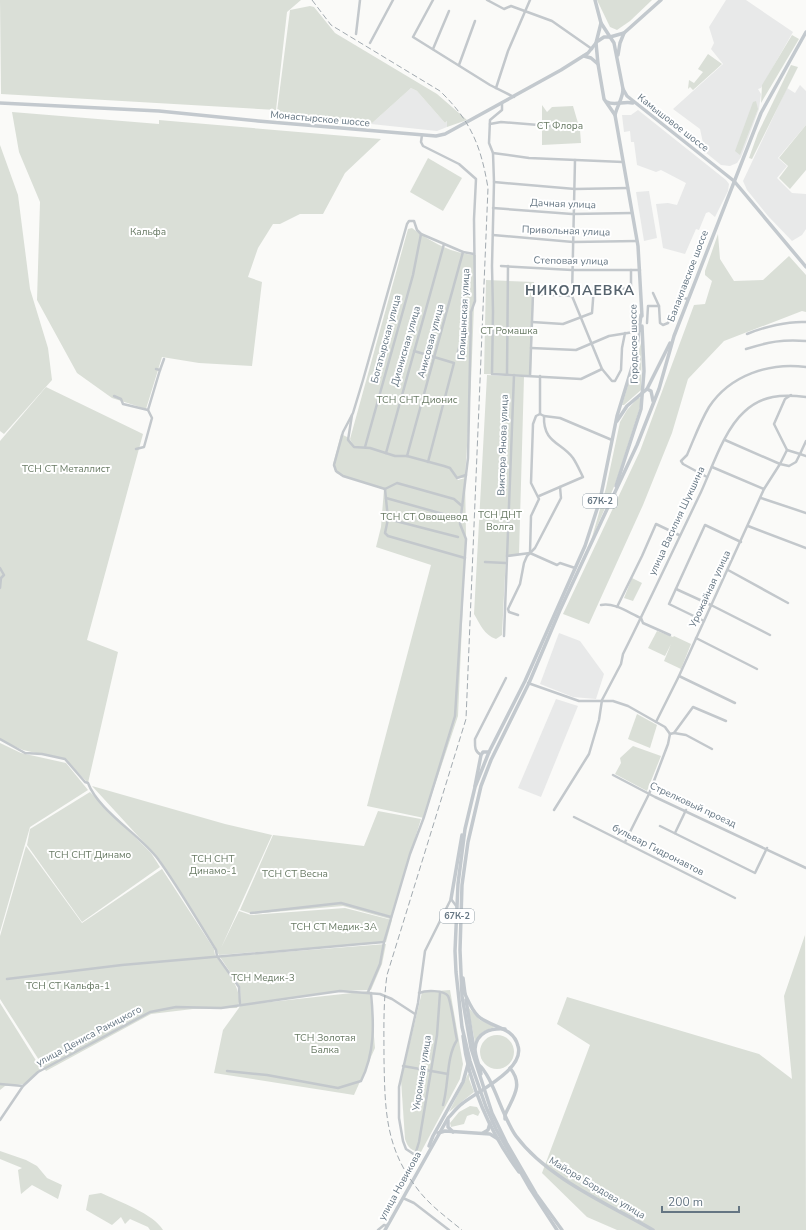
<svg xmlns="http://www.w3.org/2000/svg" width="806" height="1230" font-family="'Nunito Sans',sans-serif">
<rect width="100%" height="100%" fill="#fafaf8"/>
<g fill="#e8e9e9">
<path d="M726,0H746L793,32L761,88L758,89L761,94L759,109L741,157L737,163L730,166L721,165L705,152L700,129L673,109L723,64L711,49L714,43L709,27Z"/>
<path d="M800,85L806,91V125L778,158L787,166L777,178L792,193L806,194V229L802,235L792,241L768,216L747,190L743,181L787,88L795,93Z"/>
<path d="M411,88L417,91L445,123L447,121V127L437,131L371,124Z"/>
<path d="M638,110L726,180L729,184L728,191L715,217L709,212L706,213L699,230L696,229L685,254L663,248L656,204L668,203L677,205L686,183L661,170L656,172L637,165L634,142H631L630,131L624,132L622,115H631Z"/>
<path d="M649,191L657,238L644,241L636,192Z"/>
<path d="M559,633L580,641L604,674L596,699L573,697L540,684Z"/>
<path d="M556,699L578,706L541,797L518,788Z"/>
</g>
<g fill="#dadfd7">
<path d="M0,0H301L287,12L276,110L1,94Z"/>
<path d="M597,0H652L630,21L617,30L610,27Z"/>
<path d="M310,6L314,7L335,33L437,94L467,120L447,127V121L445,123L417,91L411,88L371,124L356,126L276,119L290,10Z"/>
<path d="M792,35L799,39L761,103L762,85Z"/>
<path d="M708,54L722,64L693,90L690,87L688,89L689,80L694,83L703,72L698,69Z"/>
<path d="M791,65L798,67L752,159L749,158L758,133Z"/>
<path d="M756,101L758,109L740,155L735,151L753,102Z"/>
<path d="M542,105L547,112L552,107L573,106L580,130L581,143L542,145Z"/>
<path d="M12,112L159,124V120L182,122L381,139L345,173L323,214H300L280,224H273L258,248L248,277L262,282L252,366L199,363L162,357L146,409L112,398L77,373L37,300L40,202L19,152Z"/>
<path d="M806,125V170L790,189L779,178L788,166L779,158Z"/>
<path d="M0,145L18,195L30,289L48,348L52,380L4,434L0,431Z"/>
<path d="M428,158L462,178L443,211L410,192Z"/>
<path d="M412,228C429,241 455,255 476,255L471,382L465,478L455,477L458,480L465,478L466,534L458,716L424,818L367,806L431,565L376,547L381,527L384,489L340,475L336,473L333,464L341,434L349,438L353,444L350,439L408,229Z"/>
<path d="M718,234L720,259L734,281L763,280L789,256L806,275V312L802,311L724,341L688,379L672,433L643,505L589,624L563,614L640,451L694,305L705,304L712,281L705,275V271Z"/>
<path d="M486,280L534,282L531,376L484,374Z"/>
<path d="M642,340L641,390L624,405H622Z"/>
<path d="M487,375L524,377L519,555H506L502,635L496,639C484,635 480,624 474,614Z"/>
<path d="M46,387L143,434L87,640L118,652L88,783L66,760L23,750L0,740V441Z"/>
<path d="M638,398H640V407L616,482L591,541L606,488L620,422L627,410Z"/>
<path d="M632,578L642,583L633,601L624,598Z"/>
<path d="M657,631L673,637L674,636L691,644L681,669L664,661L671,644L665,656L648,648Z"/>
<path d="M637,714L657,725L650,748L628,739Z"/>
<path d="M0,743L21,753L66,763L88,790L30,827L0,932Z"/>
<path d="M633,746L661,756L647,791L615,774L621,763L620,758Z"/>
<path d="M92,786L225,824L272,835L221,948L239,911L251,915L345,908L392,920L386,942L219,955L160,860Z"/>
<path d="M90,792L151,853L160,867L82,922L27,845L30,829Z"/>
<path d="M378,811L421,819L390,919L343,906L252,914L240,910L273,835L364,846Z"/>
<path d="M26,846L82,923L162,869L214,949L215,955C224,968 246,991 237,1008L193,1009L151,1014L46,1071L0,999V936Z"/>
<path d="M805,935L806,1230H617L587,1217L542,1173L590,1045L557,1024L567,997L759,1054L792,1079L784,996Z"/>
<path d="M386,944L382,964L371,990L340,991L261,1003L370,991L375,1048L354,1095L214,1073L223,1030L241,1005L240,987L220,957Z"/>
<path d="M450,990L463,1064L460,1079L421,1152C411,1151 408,1148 405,1139L401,1080L422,992Z"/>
<path d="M0,1003L42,1070L24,1084L5,1086L0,1090Z"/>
<path d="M468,1007L480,1020L495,1027C485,1030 479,1033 475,1042Z"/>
<circle cx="497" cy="1052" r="17"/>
<path d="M468,1074H469V1079L474,1092L449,1112Z"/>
<path d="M470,1106L477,1107L480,1112L478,1116L473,1114L467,1116L464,1124L451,1127L450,1123L459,1112Z"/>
<path d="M0,1151L26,1160L37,1166L47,1178L62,1185L58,1199L32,1185L21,1194L18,1170L22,1168L0,1159Z"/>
<path d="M101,1193C118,1201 154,1214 163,1230H150L148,1227L130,1219L125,1224L121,1217L112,1225L86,1210L89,1195Z"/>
</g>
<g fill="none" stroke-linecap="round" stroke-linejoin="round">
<g stroke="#c3c8cc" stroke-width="2.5">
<path d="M433,0L413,37L490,85L514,97"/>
<path d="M487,0L504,9L511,6L552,21L592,49"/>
<path d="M356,34L360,0"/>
<path d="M370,43L393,0"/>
<path d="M433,49L449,11"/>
<path d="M459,65L475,21"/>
<path d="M496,88L508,51L530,0"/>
<path d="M502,104V110L490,120L489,143L493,153L494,182L492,266L493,312L492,374L581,379L602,369"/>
<path d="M490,124L501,122L551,126"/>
<path d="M493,153L529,158L623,162"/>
<path d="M575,160L572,296L602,369L612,381H615L621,370L622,348L625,333"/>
<path d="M494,182L575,189L628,188"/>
<path d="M493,208L572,214L632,213"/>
<path d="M493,235L573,242L637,241"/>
<path d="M501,266L572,270H640"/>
<path d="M653,293L659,306L660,323L663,325L668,323L677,299L679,297L688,299"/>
<path d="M532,322L563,324L592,313L594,287L629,289L631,286V270"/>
<path d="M647,323L648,306H659"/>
<path d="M747,334C764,327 788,321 806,322"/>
<path d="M531,348L576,350L609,336L640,331"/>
<path d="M746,349C768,342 783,339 806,341"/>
<path d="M414,351L454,363L428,462"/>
<path d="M457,355L462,337L470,333"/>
<path d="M156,369L160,370L164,359"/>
<path d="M507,374L508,266"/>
<path d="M530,375L533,294L572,296"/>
<path d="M114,396L121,399L123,404L148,410L152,418L144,447L136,449"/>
<path d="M148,410L160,370"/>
<path d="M540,414V376"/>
<path d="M352,415L348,440L354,447L370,448L395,456H407L444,466L450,468L457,478L466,475"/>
<path d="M544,416L560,418L612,440"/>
<path d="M806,441L800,454L806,456"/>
<path d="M365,447L413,275L421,234"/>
<path d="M787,450L774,424L785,399L791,395"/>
<path d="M386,453L444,244"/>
<path d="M407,456L463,252"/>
<path d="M712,467L764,489"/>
<path d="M707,477L683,464L681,461L687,455C694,439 700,422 709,407C730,375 770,362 806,367"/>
<path d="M385,489L343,476L336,471L334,465L343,432L353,413L363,380L407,224L409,221H414L417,230L421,234L463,252L474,254"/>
<path d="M385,489L388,519L385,533L388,536L465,558"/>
<path d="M385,489L397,483L454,499L462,506"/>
<path d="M539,496L583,477C580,471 577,464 573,458C561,442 543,443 544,416L540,414"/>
<path d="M386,498L461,519"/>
<path d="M761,498L806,513"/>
<path d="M388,519L458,537"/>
<path d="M748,526L806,548"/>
<path d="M530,553L531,516L539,499L531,483L533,424L536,416L540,414"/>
<path d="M507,556L530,553L557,565L560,563L575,568"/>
<path d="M485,562L506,563"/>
<path d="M0,568L4,575L1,578L0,588"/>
<path d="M728,570L788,603"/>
<path d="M676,589L711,605"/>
<path d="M601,605C614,602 629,613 641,618L643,623L670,635"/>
<path d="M711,605L770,635"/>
<path d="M617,607L642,556L656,524L679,535"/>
<path d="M518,615L509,612L508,609L520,584L524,563L527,556L535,548L561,498L560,487"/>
<path d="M704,621L669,604L705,525L741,542"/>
<path d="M504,636L514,375"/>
<path d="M696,638L757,669"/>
<path d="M679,676L735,703"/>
<path d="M528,683L579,701H613L628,706L665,727L670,734"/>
<path d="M656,722L679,676L764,489L780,464L787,450L800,454L796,462L789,466L780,464L725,440"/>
<path d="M674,733L686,735L712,749"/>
<path d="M670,734L674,733L693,707L726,721"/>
<path d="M0,739L25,753L42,754L65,759L85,782L88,783C98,810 140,835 158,859C179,888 197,920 216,950L217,956L239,987L240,1005"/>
<path d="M481,755C474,751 475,746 475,739L506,678"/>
<path d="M613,775L655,797L806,868"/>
<path d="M554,810L589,754L599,720L602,700L621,664L623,654C650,600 675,546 701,492C712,468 724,430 744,412C762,395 782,394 806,397"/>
<path d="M574,817L735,898"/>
<path d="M660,826L755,873L767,848"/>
<path d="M675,833L686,810"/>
<path d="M625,842L649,794L668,744L670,734"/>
<path d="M251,913L341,903L391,917"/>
<path d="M7,979L122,965L384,942"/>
<path d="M368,992L380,964L384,942L410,854L424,817L455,716L466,539L460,524L468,458L471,312L475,301L474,219L476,179L459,164L423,146L421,142L422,135"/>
<path d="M419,993C426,990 444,990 448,996C451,1001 455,1032 457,1040C446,1057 449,1084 443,1105"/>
<path d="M440,993L437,1035L419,1142L415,1155L406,1149L403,1141L399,1118V1087L418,1003L425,951L451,899L457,907"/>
<path d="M403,1066L448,1074"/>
<path d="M227,1071L267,1075L338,1088L361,1081C375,1053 374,1024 371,993"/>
<path d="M0,1084L23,1086"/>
<path d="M0,1120L23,1086L38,1072L150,1012L176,1007L221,1008L340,991L380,994L392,999L415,1014"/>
<path d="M403,1198L414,1203L449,1230"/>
<path d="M378,1230L384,1225L387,1226"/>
</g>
<g stroke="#c3c9ce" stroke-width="3.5">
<path d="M610,37L624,33L661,0"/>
<path d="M618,55L620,43L624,33"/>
<path d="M584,56L591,58L598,64"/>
<path d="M0,103L159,111L258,121L436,136L445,134L561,70L588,53L596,43"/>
<path d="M475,786L481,755L483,752H489"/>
<path d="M463,978L465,994"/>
<path d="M466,1000L474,1049"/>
<path d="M463,1036C468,1084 491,1134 519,1172"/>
<path d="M478,1064C493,1076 502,1117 516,1136C547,1178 608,1204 653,1230"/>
<path d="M505,1119V1115C513,1097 524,1085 510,1068"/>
<path d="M448,1120V1127L453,1132"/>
<path d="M438,1133L445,1131L490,1134L498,1139"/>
<path d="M483,1133L488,1130L490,1123"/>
<path d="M429,1146L433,1136L463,1082L468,1064"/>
<path d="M385,1230L448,1118C453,1113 457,1107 463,1103C478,1091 525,1069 518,1046C513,1026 491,1028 478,1016C471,1009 468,1000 464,992"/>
</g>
<g stroke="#c3c9ce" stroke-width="3.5">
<path d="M595,0L601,23L614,43L623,89L627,96L734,181L806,267"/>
<path d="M601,23L596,43L598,64L604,99L615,115"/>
<path d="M598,41L604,37H610"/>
<path d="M623,89C623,98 617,106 615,115L638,246L642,316"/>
<path d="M607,102C614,106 623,101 633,103"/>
<path d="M647,389L651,391L653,401"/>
<path d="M617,421L627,406L647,389L670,343"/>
<path d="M616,486L641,409L644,371L642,326"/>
<path d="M451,899L462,835"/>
<path d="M481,1074C480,1066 475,1057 475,1049C476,1032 491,1028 505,1029"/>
<path d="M557,1230L529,1187L496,1129L486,1107L470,1061L462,1027L456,972L455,951L458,884L465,829L475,787L489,752L525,681L585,546L600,500L617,416L636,354L641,315"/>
<path d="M562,1230L536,1194L507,1144L492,1113L471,1048L462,996L460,950L462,885L468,842L481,786L491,760L529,683L560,610L637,445L659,389L674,336L761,113L806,32"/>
</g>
<path stroke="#a2aab0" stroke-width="1" stroke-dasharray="6 3" stroke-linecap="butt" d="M312,0L331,25L440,91C471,121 481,146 488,188L466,719L387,975C383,1004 384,1031 384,1060C385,1108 385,1147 416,1187C428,1204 446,1217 462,1230"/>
</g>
<g text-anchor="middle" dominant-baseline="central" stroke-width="4" stroke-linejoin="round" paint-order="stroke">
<g fill="#fff" stroke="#939fa8" stroke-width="1">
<rect x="583" y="494" width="34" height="14" rx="3"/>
<rect x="440" y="909" width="34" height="14" rx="3"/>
</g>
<g font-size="9" font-weight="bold" fill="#657683">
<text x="600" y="501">67К-2</text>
<text x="457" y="916">67К-2</text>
</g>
<g font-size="10" fill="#657683" stroke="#fff">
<text transform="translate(320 119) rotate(5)">Монастырское шоссе</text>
<text transform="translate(673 123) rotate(38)">Камышовое шоссе</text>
<text transform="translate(563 204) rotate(2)">Дачная улица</text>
<text transform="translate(566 231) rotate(2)">Привольная улица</text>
<text transform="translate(571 261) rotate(1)">Степовая улица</text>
<text transform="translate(688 276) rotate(-69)">Балаклавское шоссе</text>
<text transform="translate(464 314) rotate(-87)">Голицынская улица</text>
<text transform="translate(386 339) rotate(-75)">Богатырская улица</text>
<text transform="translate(431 341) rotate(-75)">Анисовая улица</text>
<text transform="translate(634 344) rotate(-91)">Городское шоссе</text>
<text transform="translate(406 346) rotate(-74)">Дионисная улица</text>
<text transform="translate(503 445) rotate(-88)">Виктора Янова улица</text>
<text transform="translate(677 521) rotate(-65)">улица Василия Шукшина</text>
<text transform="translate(710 589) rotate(-65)">Урожайная улица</text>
<text transform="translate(693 805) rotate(25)">Стрелковый проезд</text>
<text transform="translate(658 850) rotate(27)">бульвар Гидронавтов</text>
<text transform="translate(89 1036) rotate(-28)">улица Дениса Ракицкого</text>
<text transform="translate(422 1073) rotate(-81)">Укромная улица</text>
<text transform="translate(400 1186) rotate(-61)">улица Новикова</text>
<text transform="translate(597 1188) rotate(31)">Майора Бордова улица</text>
</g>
<g font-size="10" fill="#687a64" stroke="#fff">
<text x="560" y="126">СТ Флора</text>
<text x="148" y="232">Кальфа</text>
<text x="509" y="331">СТ Ромашка</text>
<text x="417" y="400">ТСН СНТ Дионис</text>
<text x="66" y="469">ТСН СТ Металлист</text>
<text x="500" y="515">ТСН ДНТ<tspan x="500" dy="12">Волга</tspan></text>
<text x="424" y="517">ТСН СТ Овощевод</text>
<text x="90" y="855">ТСН СНТ Динамо</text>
<text x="213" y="859">ТСН СНТ<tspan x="213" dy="12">Динамо-1</tspan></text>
<text x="295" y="874">ТСН СТ Весна</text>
<text x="334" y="927">ТСН СТ Медик-3А</text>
<text x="263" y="978">ТСН Медик-3</text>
<text x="68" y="986">ТСН СТ Кальфа-1</text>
<text x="325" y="1038">ТСН Золотая<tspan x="325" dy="12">Балка</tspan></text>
</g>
<g font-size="14" font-weight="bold" letter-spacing="1" fill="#57646e" stroke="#fff">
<text x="580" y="290">НИКОЛАЕВКА</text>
</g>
</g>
<path d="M662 1206v6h77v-6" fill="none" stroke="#657683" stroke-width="2"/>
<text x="668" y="1206" font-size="12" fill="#657683" stroke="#ffffff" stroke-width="3" paint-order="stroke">200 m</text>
</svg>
